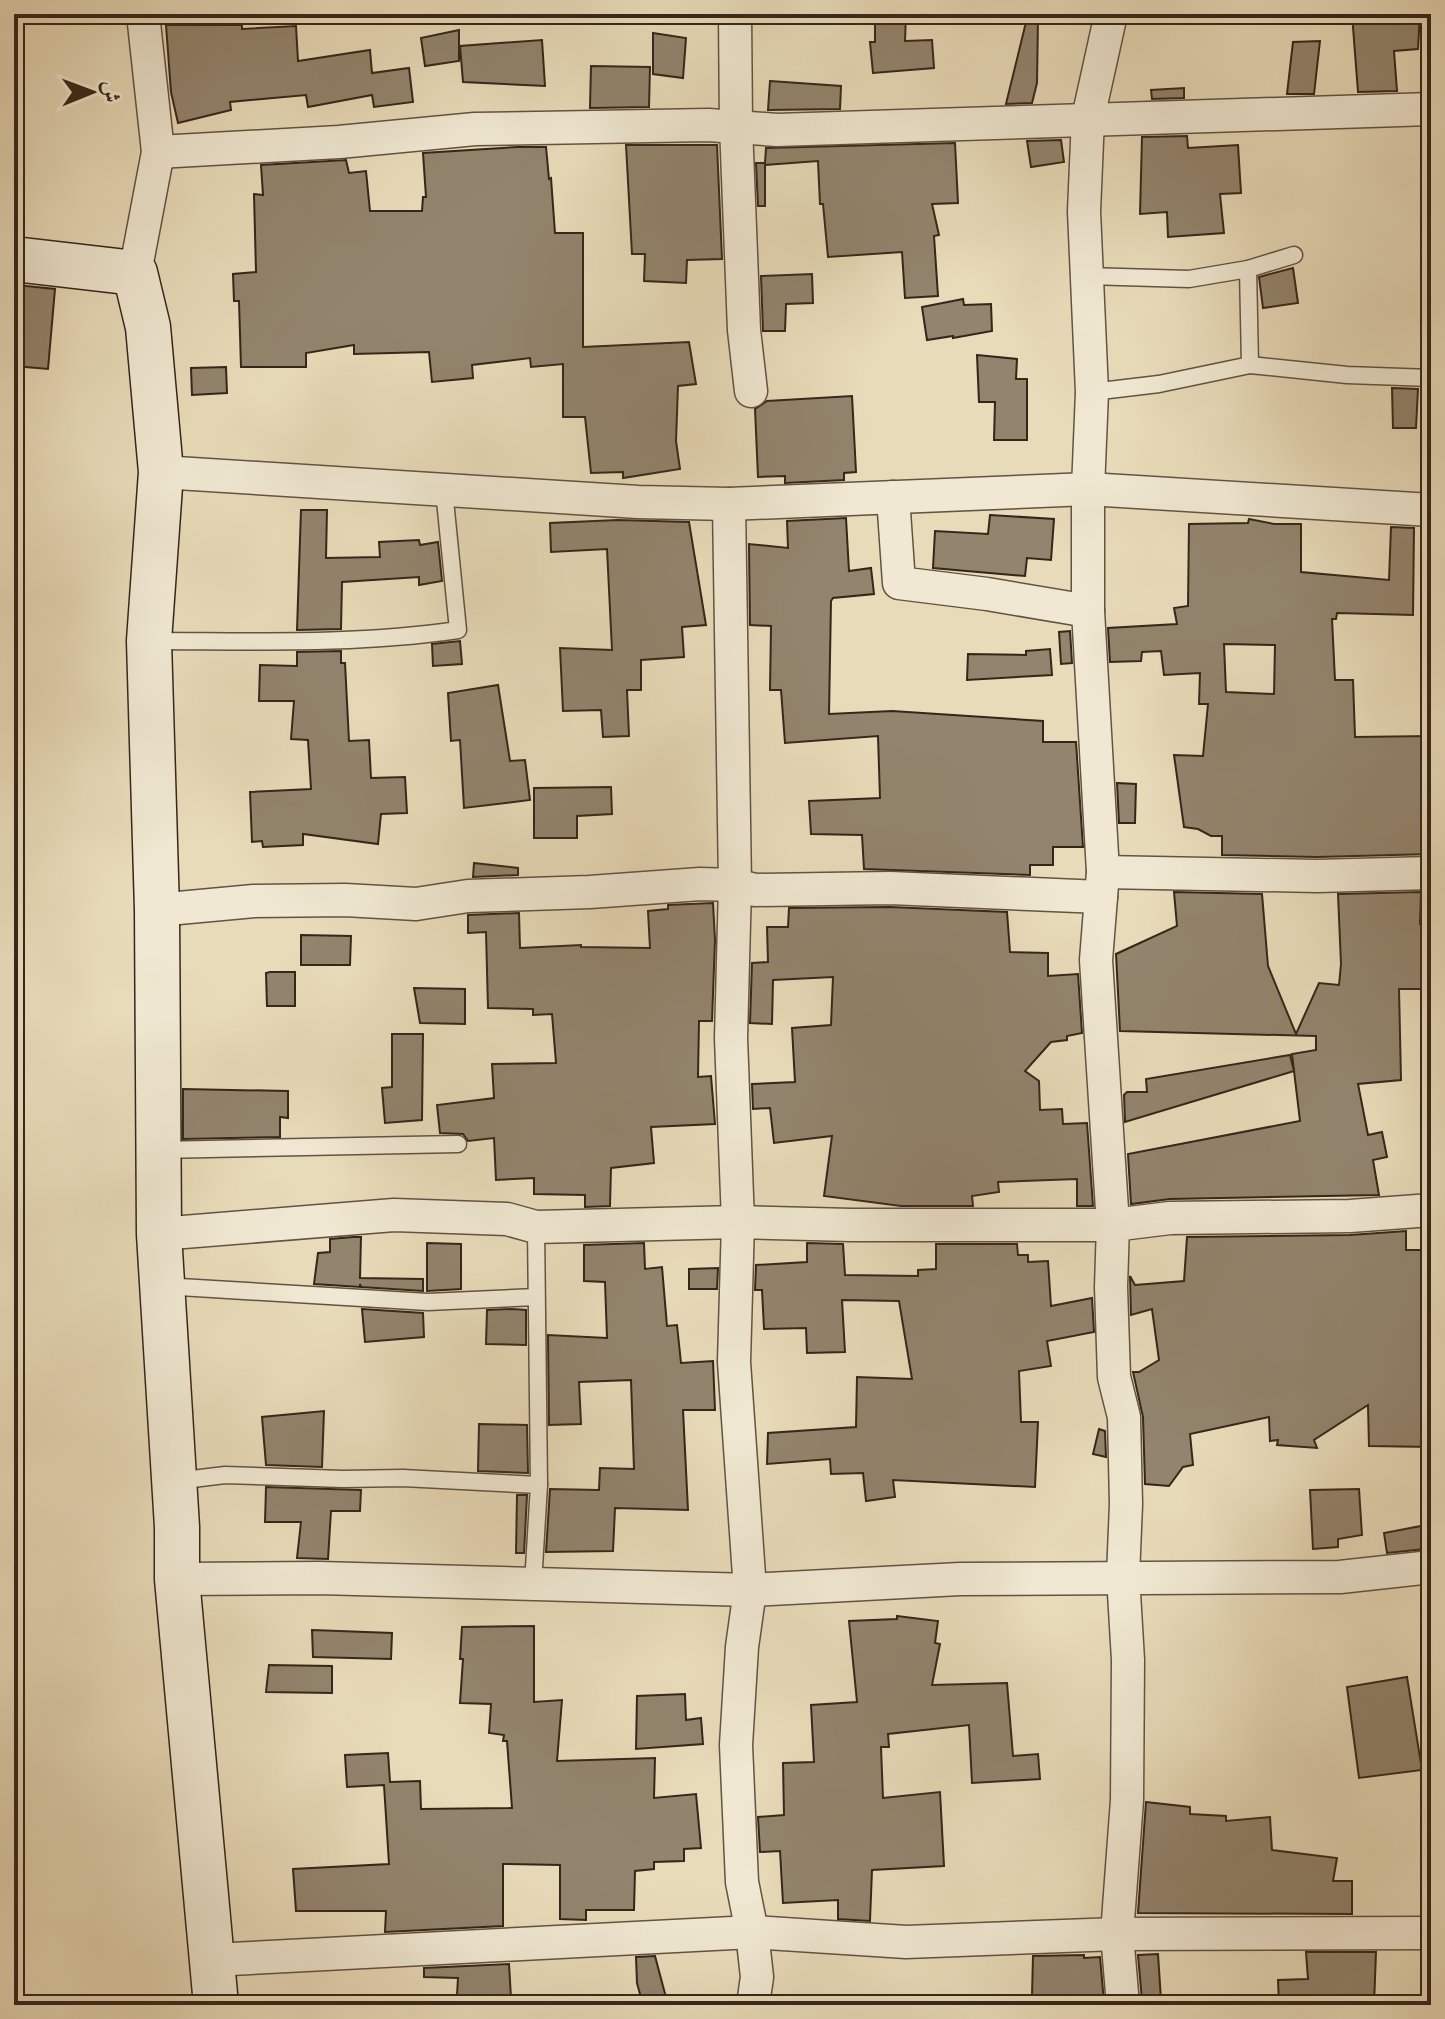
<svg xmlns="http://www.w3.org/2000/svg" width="1445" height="2019" font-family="Cardo,Amiri,serif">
<rect width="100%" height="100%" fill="#e8dbb9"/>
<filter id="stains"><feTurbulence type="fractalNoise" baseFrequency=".0025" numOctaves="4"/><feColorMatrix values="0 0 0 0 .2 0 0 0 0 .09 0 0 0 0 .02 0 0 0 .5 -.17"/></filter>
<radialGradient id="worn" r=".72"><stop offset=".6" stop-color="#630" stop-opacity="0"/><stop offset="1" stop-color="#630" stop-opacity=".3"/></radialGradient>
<g fill="#92846d" stroke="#35261a" stroke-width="2" fill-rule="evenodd">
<path d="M875,14H906L905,41L932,40L934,68L873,73L870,42H875Z"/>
<path d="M1352,14H1420L1418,49L1394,51L1397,91L1358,92Z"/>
<path d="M1027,18L1038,19L1037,83L1032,103L1006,104Z"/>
<path d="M166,25H242V29L296,26L298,61L370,50L372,73L409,68L413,102L374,107L372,95L308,107L306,95L230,102L231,110L178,123L171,92Z"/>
<path d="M459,30V61L425,66L421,38Z"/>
<path d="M653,33L686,38L683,78L653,74Z"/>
<path d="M542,40L545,86L463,82L460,46Z"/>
<path d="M1320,41L1314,94H1287L1293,42Z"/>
<path d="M591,66L650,67L649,107L590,108Z"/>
<path d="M770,81L841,86L840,109L768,110Z"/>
<path d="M1184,88V98L1152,99L1151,90Z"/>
<path d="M1187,136L1188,148L1238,145L1241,193L1220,194L1224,233L1168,237L1167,212L1140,214L1142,137Z"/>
<path d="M1061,140L1064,162L1031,167L1027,141Z"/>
<path d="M955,143L958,203L932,204L939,235L934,236L938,296L905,298L902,252L828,257L823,204H820L818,161L765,165V206H758L756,163H765L766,148Z"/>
<path d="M626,145H717L722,259L687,260L686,283L644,281L645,254H632Z"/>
<path d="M517,147H546L549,179L551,178L555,233H583V347L689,342L696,384L678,386L676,441L680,469L623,478V472L591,473L585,417H563V364L531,367L530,358L472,365L473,378L432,382L429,352L354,354V345L306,353V367H241L239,301H234L233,274L256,272L254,194L263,195L261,165L346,160L349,173L366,171L370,211H422L423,197H426L423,153Z"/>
<path d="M1293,268L1298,303L1263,308L1259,277Z"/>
<path d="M812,274L813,303L786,304L785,331H763L761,276Z"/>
<path d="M16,285L55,289L48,369L14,366Z"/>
<path d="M963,299L964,305L991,304L992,331L953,338V336L927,340L922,307Z"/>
<path d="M977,355L1017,359L1016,379H1027V440H994L995,402H979Z"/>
<path d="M226,367L227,393L192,395L191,368Z"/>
<path d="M1392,388L1418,389L1416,428H1393Z"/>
<path d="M852,396L856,472L844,473V480L785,483V476L758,477L755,409L767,401Z"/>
<path d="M301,510H327L326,558L380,557L379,542L419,540L420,545L438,542L442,581L419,585V577L342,582L341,629L297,630Z"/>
<path d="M990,515L1054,519L1051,560L1027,558L1025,576L933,568L935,531L988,534Z"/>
<path d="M846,518L849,571L871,568L874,594L833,598L831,601L829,714L892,711L1043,721V742H1076L1083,847H1053V865H1030V875L864,869L862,835L811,834L809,801L880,798L878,736L785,743L781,690H770L771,626L750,625L749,544L788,548L787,521Z"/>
<path d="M1249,519L1274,524H1301V572L1389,580L1391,527L1414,528L1413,615L1337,613L1336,619H1332L1335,680H1353L1355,737L1431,736V854L1317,857L1222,855V836H1211L1198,829L1184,827L1174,755L1203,756L1208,704H1199L1200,673L1164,675L1161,651L1142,652L1141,661L1110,662L1108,628L1177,624L1174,608L1188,606L1189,524L1248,523ZM1224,644L1275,645L1274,694L1226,692Z"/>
<path d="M618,520L689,522L706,625L682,627L684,657L641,660V690H627L629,736L603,737L601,710L563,711L560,648L612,650L607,549L551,552L550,523Z"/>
<path d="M1070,631L1072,663L1061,664L1059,632Z"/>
<path d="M460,641L462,664L433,666L432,644Z"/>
<path d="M1050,649L1052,675L967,680L968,654L1026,655V651Z"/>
<path d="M341,651V663H345L349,741L369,740L371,778L405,777L407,813L381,814L378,844L303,834V845L263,847L262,841L252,842L250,792L311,789L308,740L291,739L294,701H259L260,665L297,666V652Z"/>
<path d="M498,685L510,761L525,760L530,800L464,808L460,740L451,741L448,693Z"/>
<path d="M1117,783L1136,784L1135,823H1119Z"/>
<path d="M611,787L612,814L577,816V838H534V788Z"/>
<path d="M474,863L518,868V875L473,877Z"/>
<path d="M1174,892L1262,894L1268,966L1296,1034L1319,983L1339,985L1341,964L1338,894L1421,892L1420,924L1431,923V989H1399L1401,1080L1358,1084L1368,1135L1382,1132L1387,1157L1373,1160L1379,1195L1170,1199L1131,1204L1128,1154L1300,1121L1292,1054L1316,1050V1036L1120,1031L1116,954L1177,926Z"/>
<path d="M713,903L715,940L712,1021H699L698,1077L711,1076L715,1124L651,1127L654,1163L611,1168L610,1206L585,1207V1195L534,1194V1178L496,1180L494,1138L468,1141L463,1134L440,1133L437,1105L494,1098L492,1064L556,1063L552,1014L533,1015V1009L488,1008L486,932L468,933V915L519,913L520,948L581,945V947L650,948L648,911L668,909V905Z"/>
<path d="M890,907L1007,912L1010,952L1048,953V976L1078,974L1082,1033L1067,1036V1040L1051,1042L1025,1071L1039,1081L1040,1110L1062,1109L1063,1124L1087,1123L1093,1206H1077V1179L998,1182L999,1192L972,1196L973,1206H901L824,1196L832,1136L774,1143L770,1108L753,1109L752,1084L795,1082L792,1028L831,1025L833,977L773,980L772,1024L750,1023L752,963L768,962L767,927H788L789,908Z"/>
<path d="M301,935L351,936L350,965H301Z"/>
<path d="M270,972H295V1006H267L266,973Z"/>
<path d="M414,988L465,989V1024L420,1023Z"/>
<path d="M392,1034H423L422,1120L385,1123L382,1088L392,1087Z"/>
<path d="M1290,1055L1294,1071L1125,1122L1124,1095L1127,1092H1147L1146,1079Z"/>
<path d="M183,1089L288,1091V1118L280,1117V1137L183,1139Z"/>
<path d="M1406,1231V1250H1421V1254H1431V1447L1369,1446L1368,1405L1314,1440L1317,1448L1277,1445L1278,1440L1270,1441L1269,1417L1190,1434L1193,1465L1183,1467L1169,1486L1145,1484L1143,1417L1133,1372H1139L1159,1360L1152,1309L1131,1315L1130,1276L1135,1285L1184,1281L1187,1237L1350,1235Z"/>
<path d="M353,1237H361L360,1278L423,1279V1291L361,1287L360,1284V1287L314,1284L318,1253L330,1252V1239Z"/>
<path d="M427,1243L461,1244V1289L427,1291Z"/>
<path d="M644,1243L645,1269L662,1267L667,1326L677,1325L681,1363L713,1361L715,1410H683L688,1510L615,1508L613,1551L546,1552L550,1489L599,1490L600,1468L634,1469L631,1380L579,1382L581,1424L549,1425L548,1335L607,1338L605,1282L584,1281V1245Z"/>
<path d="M807,1243L843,1244L845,1275L918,1276V1270L936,1269V1244H1017L1018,1255H1028V1262L1048,1261L1051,1306L1092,1298L1094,1332L1047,1341L1051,1366L1019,1371L1021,1422H1038L1035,1487L893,1480L895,1497L866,1501L863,1473L831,1474L830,1459L767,1464L768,1433L856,1427L857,1377L912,1379L899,1301L842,1300L845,1352L807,1353L806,1328L764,1329L762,1290H755L756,1265L807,1262Z"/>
<path d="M718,1268L717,1289H689V1269Z"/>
<path d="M362,1309L423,1313L424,1337L365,1342Z"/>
<path d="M512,1309L526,1310V1345L486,1344L487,1310Z"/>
<path d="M324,1411L322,1467L266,1465L262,1417Z"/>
<path d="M479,1424L527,1425L528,1473L478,1471Z"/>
<path d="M1099,1429L1105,1431L1106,1457L1093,1454Z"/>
<path d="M266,1487L361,1490L360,1511H331L328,1559L297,1558L301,1522H265Z"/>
<path d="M1359,1489L1362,1535L1338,1539V1547L1313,1549L1310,1490Z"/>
<path d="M517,1495H527L524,1553H516Z"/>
<path d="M1421,1526L1425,1549L1387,1553L1384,1533Z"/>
<path d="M897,1616L938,1621L935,1643L940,1644L932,1685L1007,1683L1013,1756L1038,1754L1040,1779L972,1783L969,1725L888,1734L889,1747H881L883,1798L940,1792L944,1866L872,1870L870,1921L838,1919V1900L783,1903L780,1851L760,1852L758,1817L784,1815L783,1763L814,1762L811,1705L857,1702L849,1621L897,1619Z"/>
<path d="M534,1626V1702L562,1700L557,1761L655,1758L654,1798L696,1794L701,1848L684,1849V1861L654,1862V1869L635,1871L634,1910H586V1920L560,1919V1865L503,1864V1926L385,1932L386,1911H296L293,1869L389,1864L384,1785L347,1787L345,1755L388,1753L390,1782L420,1781L421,1809L512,1808L507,1741H503L504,1735L489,1733L491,1704L460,1703L463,1659H460L462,1627Z"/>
<path d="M312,1630L392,1633L391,1659L313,1657Z"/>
<path d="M269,1665L332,1666V1693L266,1692Z"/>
<path d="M1407,1677L1422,1770L1359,1778L1347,1687Z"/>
<path d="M685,1694L686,1720L701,1718L703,1744L636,1749L637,1696Z"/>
<path d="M1146,1802L1190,1807V1814L1226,1816V1821L1270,1817L1272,1850L1337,1858L1333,1881H1352V1914L1138,1913Z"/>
<path d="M1306,1952H1376L1374,2005H1279L1278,1980L1308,1979Z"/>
<path d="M1158,1954L1161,2000H1142L1138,1955Z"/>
<path d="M1084,1955V1958L1100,1957L1104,2002L1088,2003L1087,1998L1032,1996L1033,1956Z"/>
<path d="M655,1956L668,2005H643L637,1983L636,1957Z"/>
<path d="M509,1964L511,1998L457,1995L458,1978L424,1977V1968Z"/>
</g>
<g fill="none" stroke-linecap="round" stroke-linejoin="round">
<defs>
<g id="lane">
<path d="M1087,276L1189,279L1248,269L1294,255"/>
<path d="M1250,365L1347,375L1431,378"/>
<path d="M1092,392L1159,384L1250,365L1248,269"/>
<path d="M151,641C254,641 356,645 458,630L444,490"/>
<path d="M160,1150L458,1144"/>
<path d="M536,1227L539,1485"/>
<path d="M163,1286L428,1302L536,1297"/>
<path d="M176,1481L225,1475L343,1479L403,1478L539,1485L533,1584"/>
</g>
<g id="street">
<path d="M735,14L736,126L744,330L751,391"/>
<path d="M1111,14L1088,118L1084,211L1092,392L1088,489V611L1103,872L1096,960L1113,1225L1111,1287L1114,1377L1124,1417L1126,1504L1123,1576L1128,1660L1127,1800L1117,1934L1123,2005"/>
<path d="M158,152L339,142L475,129L708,125L777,130L1431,109"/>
<path d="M135,273L158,152L143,14"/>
<path d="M161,472L638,502L729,504L1088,489L1431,510"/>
<path d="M893,497L899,583L987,594L1088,611"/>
<path d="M729,504L735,885L731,1038L738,1222L734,1362L750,1590L742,1647L736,1745L742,1882L752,1932L757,1977L753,2005"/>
<path d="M1103,872L1317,876L1431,873"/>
<path d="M157,910L254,901L345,900L416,904L468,896L590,892L700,884L735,885L755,890L890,888L1101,897"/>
<path d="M159,1234L394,1215L507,1219L536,1227L738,1222L851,1225H1113L1170,1218L1350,1216L1431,1210"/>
<path d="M177,1579L319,1578L750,1590L960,1579L1340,1577L1431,1567"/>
<path d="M211,1960L752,1932L906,1942L1117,1934L1431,1933"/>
</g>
<path id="secondary" d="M14,259L135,273L148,327L161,472L149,641L157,910L159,1234L177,1527V1579L216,2005"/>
</defs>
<use href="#lane" stroke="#625342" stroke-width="19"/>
<use href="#street" stroke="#625342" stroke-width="35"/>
<use href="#secondary" stroke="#35261a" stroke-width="47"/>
<use href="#lane" stroke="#f0e8d2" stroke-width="16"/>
<use href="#street" stroke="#f0e8d2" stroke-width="32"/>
<use href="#secondary" stroke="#f0e8d2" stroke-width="44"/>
</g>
<rect width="1445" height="2019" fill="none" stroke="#e8dbb9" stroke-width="48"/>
<rect x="16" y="16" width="1413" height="1987" fill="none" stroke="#35261a" stroke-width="4"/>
<rect x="24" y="24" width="1397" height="1971" fill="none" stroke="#35261a" stroke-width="2"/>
<g transform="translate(92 92) rotate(89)" stroke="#f0e8d2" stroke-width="6" paint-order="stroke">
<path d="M0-6L14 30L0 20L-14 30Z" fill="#35261a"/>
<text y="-12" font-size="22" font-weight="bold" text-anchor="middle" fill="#35261a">ش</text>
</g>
<rect width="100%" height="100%" filter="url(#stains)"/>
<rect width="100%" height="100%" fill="url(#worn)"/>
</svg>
